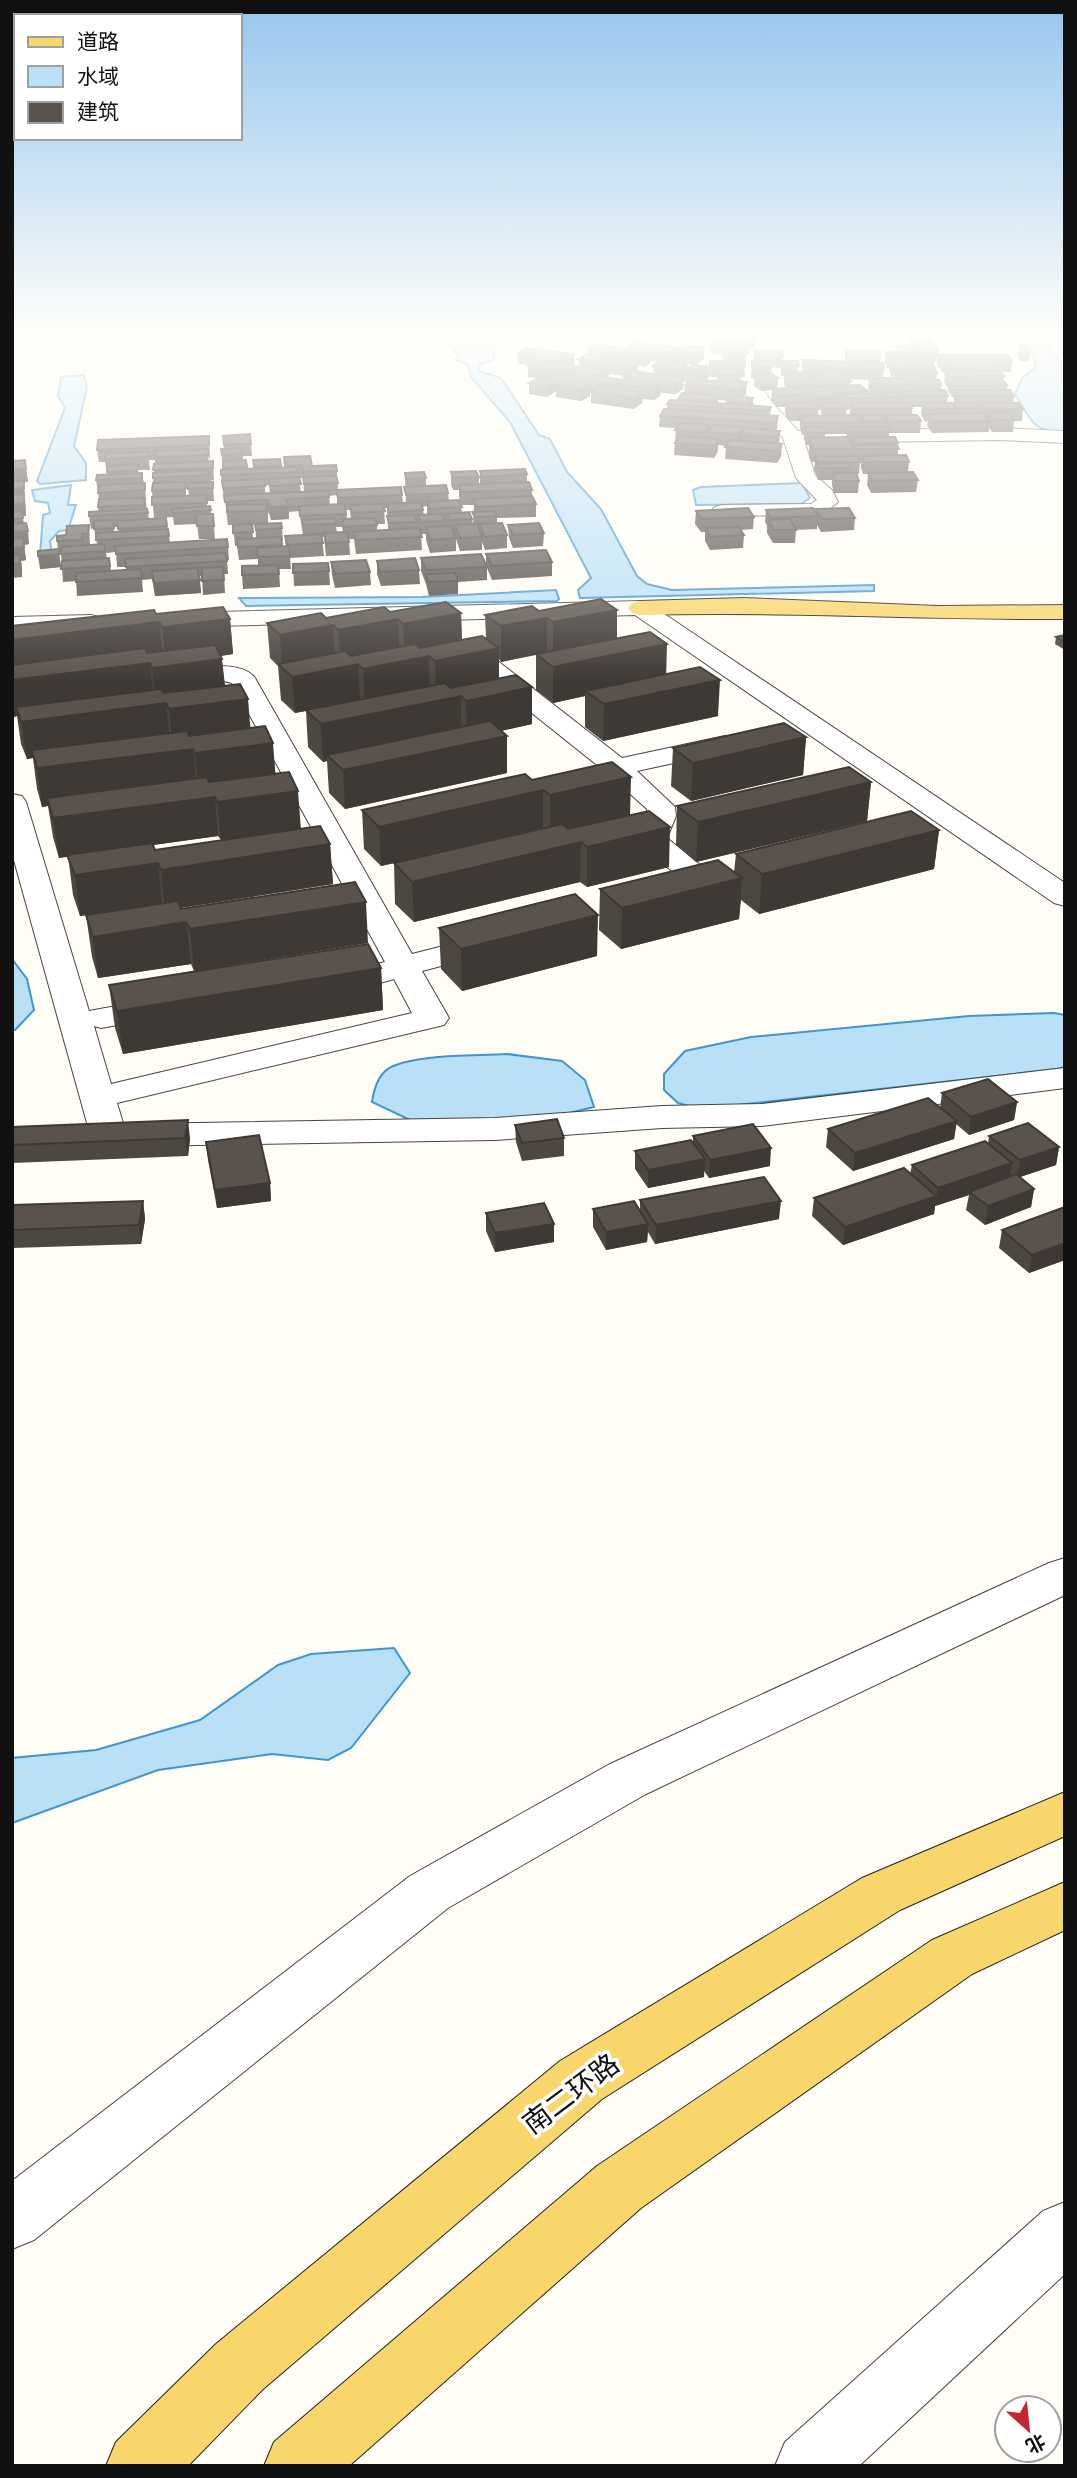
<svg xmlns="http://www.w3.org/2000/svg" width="1077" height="2478" font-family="'Times New Roman','Noto Sans SC',serif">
<rect width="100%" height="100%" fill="#fffdf5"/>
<g fill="#b9e0f7" stroke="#3f96cf" stroke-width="2">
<path d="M450,337H488L494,342V360L480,364L479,371L501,378L539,435L550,439L567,472L601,509L637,576L647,584L672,590L874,585V591L580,598L578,590L591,578L510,422L471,377L468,364L455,360L459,357L451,346Z"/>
<path d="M1029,337H1047L1050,350L1065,365L1064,433C1031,431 1031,420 1015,394L1023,377L1036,368Z"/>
<path d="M84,375L87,387L74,446L86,463V480L40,484L37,481L65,408L58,396L61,377Z"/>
<path d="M802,483L810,498L801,504L696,505L693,490L701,487Z"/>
<path d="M71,485L68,505H76L68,530L59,531L50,541L52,554L40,555L43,515L50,513L48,503L35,501L32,490Z"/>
<path d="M556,590L559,599L557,601L246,606L239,598L422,597Z"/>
<path d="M12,959L27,979L34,1010L15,1030H12Z"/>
<path d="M1054,1013L1065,1015V1067L1057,1069L701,1109L678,1103L664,1090V1074L685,1051L751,1037L969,1016Z"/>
<path d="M507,1054L562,1061L585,1080L594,1107L565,1114L475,1123L412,1121L372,1102C374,1088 379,1072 393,1066C421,1054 475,1056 507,1054Z"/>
<path d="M394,1648L410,1673L351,1748L328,1760L272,1754L158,1770L12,1823V1758L96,1750L200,1720L278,1665L311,1654Z"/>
</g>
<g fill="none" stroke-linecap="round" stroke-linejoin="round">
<defs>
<g id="minor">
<path d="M754,350L763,355L757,363C760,398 777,406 798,431L999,428L1065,431V443L999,440L805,443L815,475L832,490L838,502L823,514L816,516L715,515L711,511L715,507L722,505L811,504L817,500L796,478L783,438L747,396L740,376L739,362L748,351Z"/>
<path d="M640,601L648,603L1065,883V906L1054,903L635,615L176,627L168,625L164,620L168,615L176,613Z"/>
<path d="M91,615L99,617L103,622L99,627L12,631V617Z"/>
<path d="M470,658L499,662L622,758L725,736L734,738L738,744L734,750L637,771L675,807L676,816L667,838L720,881L724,887L720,893L709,896L698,893L642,846L638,840L648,816L647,809L607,773L483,674L442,673L439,668L442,663Z"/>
<path d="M217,666C229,666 247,667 255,678L412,954L491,934L502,936L507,943L502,950L422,971L449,1018L444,1025L117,1103L123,1123L118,1131L105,1134L92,1131L87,1123L12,853V794L22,796L26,802L89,1011L165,997L177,1000L181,1007L177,1014L101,1028L94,1026L111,1084L412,1013L394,979L380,983L369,980L364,973L369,966L385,962L232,683C209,676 186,689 163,683L159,678L163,673Z"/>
<path d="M1065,1068V1088L761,1126L662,1128L495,1140L139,1146L126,1143L121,1135L126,1127L139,1124L495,1118L662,1106L761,1104Z"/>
<path d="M1065,1558V1595L646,1794L448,1908L34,2240L12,2249V2181L410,1876L610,1764L1049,1563Z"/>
<path d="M1065,2202V2274L859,2466H775L785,2442L1043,2211Z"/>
</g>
<g id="major">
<path d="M744,598L938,606L1065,605V619C923,620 782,611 640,615L632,613L628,608L632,603L640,601Z"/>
<path d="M1065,1792V1836L900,1910L602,2099L262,2390L188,2466H106L116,2442L216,2344L560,2061L862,1878Z"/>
<path d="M1065,1882V1930L972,1974L641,2208L349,2466H264L274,2442L597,2166L932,1940Z"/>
</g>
</defs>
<use href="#minor" stroke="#444" stroke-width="2"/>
<use href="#major" stroke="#222" stroke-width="2"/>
<use href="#minor" fill="#fff" fill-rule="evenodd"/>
<use href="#major" fill="#f9d66b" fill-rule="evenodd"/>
</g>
<g fill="#4d4742" fill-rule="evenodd">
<path d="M718,337H756V345L751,350H749V353L744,357L745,377H740L739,382L746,393L743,397L753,398V406L771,407L770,416H778L776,430L781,456L777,463L725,459L726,446L718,445V451L714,458L674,455L676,428L659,427L660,416L667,409V404L678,401V399L684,393L685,385L688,382L683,381V377V389L675,394L661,393L660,396L654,400L643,399L642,403L633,409L591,403V392H590V396L581,401L556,397V391L547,397L529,394V383L537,378L528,377V366L529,365L518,364V353L574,354V365H573L579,366V359L587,354V349L682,348V350L687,346L704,358L697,365L682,363L687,364V368L709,367L710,361H723V355L711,354V343L718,339ZM650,361L659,362L653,366V374L637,372L638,366L645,367L650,363ZM709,372L710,377H717V381L706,380L709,378ZM609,374L625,376L624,377V380L609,378ZM718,400L728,401L727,404H718Z"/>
<path d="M910,337H930L932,340L931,344L938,350L937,361H932L933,368L937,373L936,380L941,385V390L948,396L947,403H954V397H952L948,391V388L944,382L945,375L937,366L938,355L1012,361L1011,372H1002L1004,376V382L1007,385V390L1014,396L1013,403L1023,409L1022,421H1014L1013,432H992L989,428V432L932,433L927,425L928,421L925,422L921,414L922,407H912V415L921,421L920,433H889V437L898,443V455L909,462L908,472L918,480L916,492L871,493L867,485L868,474H863L861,468V461H860L859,474H857L859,481L858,493H834L832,485V480H818L814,468L815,462H811L809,457V445H806L804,439V435H802L800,428V421H789L785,414V407H777L771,401L772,390L761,391L754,386V378H751V372L752,361H754L755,350L783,357L782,361H798V372H802L803,360L845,362L846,350L880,359V363H884L883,378L889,382V378H892L889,371V368H887L885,363L886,352H896L897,346H909ZM772,367L781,368V376H784V384L786,389H777L771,374ZM849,379L869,380L868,389L870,393L867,394V391L850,385L851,381ZM850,409V415H846V410ZM818,410H821L822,416H818ZM825,434H847L846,437L825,438Z"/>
<path d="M1019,345L1030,350L1029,361H1020L1018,356Z"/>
<path d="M209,436L210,457L208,458L209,461H213L214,480L209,481V482H213L214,501H207V506H210L211,514H213L215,539H199L197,524L174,525L173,517L154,518L152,491L155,460H149L150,470H138L139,473H142L144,483H145L146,503L149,519L166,518L170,542L228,547L229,560H227L228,574H224L225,593L203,595L202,576H199L201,593L155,596L152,579L142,580L143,592L77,596L76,581L63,582L61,554H59L61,567L40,569L58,549L57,541L66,535L89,525L90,545L97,544L94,528L91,529L89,516L98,511L99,499L96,480L107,474L105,462H99L97,450ZM186,489H188L189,496H186ZM114,527H118L119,532H114ZM116,552L117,567H126V570L111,571L109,558H107L106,553Z"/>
<path d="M223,436L251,444L252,456H243V460H246L247,469H254L253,460L280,459L281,468H285L284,457L312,466L337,471L338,490L402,495L403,503H406L405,473L426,478V486L448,493L449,501L461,504L459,497V490H453L451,485V472L479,477V484H480V471L527,474V482L532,490V496L536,504V517L497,518V523L507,535V548L485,550L482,542V550L460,551L456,539V551L430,553L426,540V534H421L422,550L356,554L354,539H349L350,555L326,556L324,537H322L324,556L290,558L291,569H279L280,587L243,589L242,575L258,566V559L239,560L237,546H235L233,525L252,524L253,538H256L255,524H261L228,525L225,501H224L221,475L223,470L221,449H224ZM299,478H303L304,492H301ZM269,485L270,493H265V486ZM337,495V504L330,505L329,496ZM461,505H474L473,524L472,519L462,513ZM427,506V515H424L422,507ZM384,508H387L388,530L377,531V524H385ZM346,510H350L351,519H347ZM299,511L303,535L285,536L286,546L282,547L281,541H283L282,528L268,524V513H269L271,520L289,519V512ZM336,527H342L343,532H337Z"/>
<path d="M25,460L28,482H24L26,516H22L29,544L24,545L26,560L21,561L22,569V577L12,578V461Z"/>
<path d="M816,509L855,518L854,530L821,532L817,525V529L796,530L795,543H773L767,533V526L765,522L766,510L816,513Z"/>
<path d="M696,511L754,517L753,529L741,530L744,535L743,548L710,550L705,541V532H701L695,524Z"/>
<path d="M508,525L544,533L543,546L513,548L509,538Z"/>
<path d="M486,554L552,562V576L492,580L487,568V580L458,582V594L429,596L426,584L421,571V558L486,565Z"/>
<path d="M377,561L419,570L420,584L381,586L377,574Z"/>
<path d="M331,562L370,572L371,585L335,588L332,575Z"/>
<path d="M293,564L329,571L330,585L294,586Z"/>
<path d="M617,610V638L666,674L718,716L603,741L585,727V696L553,703L536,690V655L501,662L499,659V678L532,687V724L501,731L507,736V773L345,809L329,793L327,761L323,762L308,747L306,711L295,713L281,700L278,666L270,658L267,623L390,612L461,613L462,640L486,638L485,615L539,611Z"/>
<path d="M156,614L230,619L233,654L221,656L225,686L251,728L276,774L301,829L330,844L333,884L181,908V909L368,943L194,971L191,964L98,978L92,957L86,915L163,904L80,916L73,895L68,856L59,858L53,837L48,806L42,807L37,789L33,758L27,759L21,744L17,716L14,717L12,712V626ZM218,836L221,840L155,850L153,845Z"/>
<path d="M1065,635V650L1055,644L1056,637Z"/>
<path d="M806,737L803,775L691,801L671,786L673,748Z"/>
<path d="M532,780L630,815L669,867L587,887L580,882L414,922L395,904L394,863L381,866L364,849L362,810Z"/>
<path d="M871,782L867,821L696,862L676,845L677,806Z"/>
<path d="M939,830L934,869L759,914L741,900L739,919L621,949L599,930L600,889L734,872L736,854Z"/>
<path d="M439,928L597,956L462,991L441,969Z"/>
<path d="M381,968L383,1010L123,1054L115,1028L109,985Z"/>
<path d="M942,1093L1017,1102L1014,1120L969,1135L956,1124L954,1139L853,1171L826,1147L828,1129L940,1108Z"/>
<path d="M515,1125L564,1138V1156L522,1161L516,1142Z"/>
<path d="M12,1127L190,1138L188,1156L12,1163Z"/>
<path d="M693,1136L770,1166L709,1178L704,1171V1177L648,1188L635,1169V1151L693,1142Z"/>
<path d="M989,1136L1059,1147L1056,1165L1020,1177L1034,1189L1031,1207L985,1225L966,1210L969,1195L935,1206L934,1214L843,1245L812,1216L814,1198L910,1174L912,1165L988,1144Z"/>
<path d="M206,1142L270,1183L271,1201L217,1208L208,1160Z"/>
<path d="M640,1200L779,1219L655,1244L648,1232L647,1242L606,1250L593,1227V1209L640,1211Z"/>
<path d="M143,1201L145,1219L141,1244L12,1248V1205Z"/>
<path d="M1065,1207V1260L1029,1273L999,1248L1002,1230Z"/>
<path d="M486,1213L554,1224V1242L495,1252L486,1231Z"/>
</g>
<g fill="#3f3936">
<path d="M753,337H756V345L751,350L752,339Z"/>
<path d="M749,342V353L745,357V346Z"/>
<path d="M704,347V358L697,365L698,354Z"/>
<path d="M682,348V352H680L679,361L677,363L678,352Z"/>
<path d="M650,353V363L645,367V356Z"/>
<path d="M574,354V365L566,370V359Z"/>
<path d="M610,357V363H607V370L603,373V362Z"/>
<path d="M639,360L638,371L631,376V365Z"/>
<path d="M687,364L686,370H684L683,389L675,394V383L680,380V369Z"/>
<path d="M709,367V378L700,384L701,372Z"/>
<path d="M609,370V381L600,382V375Z"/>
<path d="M592,374V381L587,380V386L590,384V396L581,401V389L585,387V378Z"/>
<path d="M778,378L777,389L761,391L762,380Z"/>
<path d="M558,379V386H556V391L547,397V385Z"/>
<path d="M747,382L746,393L739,402V390Z"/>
<path d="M661,385L660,396L654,400L655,389Z"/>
<path d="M643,392L642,403L633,409L634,398Z"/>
<path d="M753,398L752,409L747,410L748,404Z"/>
<path d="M778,416L777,428L774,435L775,423Z"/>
<path d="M709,425L707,438L704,444L705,432Z"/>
<path d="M743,427L741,441L738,446V435Z"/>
<path d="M780,431L779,443L775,449L776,437Z"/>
<path d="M718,439V451L714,458L715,446Z"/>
<path d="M782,444L781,456L777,463L778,451Z"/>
<path d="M26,469L28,482H24L26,516L12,517V470Z"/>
<path d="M288,506L289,519L271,520L270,507Z"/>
<path d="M23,518L24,531L12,532V519Z"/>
<path d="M28,531L29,544L24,545L26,560L21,561L22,569V577L20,564L12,561V532Z"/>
<path d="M59,554L61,567L40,569L38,556Z"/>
<path d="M200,580L201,593L155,596L154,583Z"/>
<path d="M617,610V644L553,657V622Z"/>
<path d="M461,613L462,648L405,659L403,624Z"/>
<path d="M547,618V652L501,662V626Z"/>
<path d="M230,619L233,654L166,663L162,627Z"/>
<path d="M398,619L399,654L341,665L338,630Z"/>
<path d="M159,622L163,657L12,676V640Z"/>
<path d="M333,625L335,660L282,668L280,635Z"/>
<path d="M667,644L666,680L585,691V696L553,703V667Z"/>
<path d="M499,648V684L436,697L435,661Z"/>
<path d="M429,656L430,692L365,705L363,669Z"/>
<path d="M222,659L226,695L156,704L152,668Z"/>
<path d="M150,663L154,699L16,707L17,716L14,717L12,705V680Z"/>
<path d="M358,664L360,700L295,713L292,677Z"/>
<path d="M720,680L718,716L603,741L604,704Z"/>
<path d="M532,687V724L467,738L466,701Z"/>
<path d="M461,696V733L327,755V761L323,762L321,724Z"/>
<path d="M248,699L251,736L173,746L169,709Z"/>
<path d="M166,703L170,740L32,750L33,758L27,759L21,722Z"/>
<path d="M507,736V773L345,809L343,770Z"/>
<path d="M806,737L803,775L691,801L693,763Z"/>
<path d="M273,743L276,781L199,791L195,753Z"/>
<path d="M193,749L197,787L47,798L48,806L42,807L37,768Z"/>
<path d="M631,777L630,816L550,834V795Z"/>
<path d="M871,782L867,821L696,862L698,822Z"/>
<path d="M543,790V829L381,866L379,827Z"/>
<path d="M298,791L301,830L221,841L217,802Z"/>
<path d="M215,797L218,836L59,858L53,818Z"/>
<path d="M670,827L669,867L587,887V847Z"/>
<path d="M939,830L934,869L759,914L762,874Z"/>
<path d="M581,842L580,882L414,922L412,882Z"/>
<path d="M330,844L333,884L165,910L161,870Z"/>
<path d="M158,863L162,903L80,916L75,875Z"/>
<path d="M742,878L739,919L621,949L622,908Z"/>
<path d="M366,902L368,943L194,971L190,929Z"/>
<path d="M598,915L597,956L462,991L461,949Z"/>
<path d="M186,922L191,964L98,978L93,937Z"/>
<path d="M381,968L383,1010L123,1054L117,1011Z"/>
<path d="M1017,1102L1014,1120L969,1135L971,1117Z"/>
<path d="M188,1120L190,1138L188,1156L185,1138Z"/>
<path d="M957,1121L954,1139L853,1171L855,1153Z"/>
<path d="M1059,1147L1056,1165L1017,1178L1020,1160Z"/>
<path d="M771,1148L770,1166L709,1178L710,1160Z"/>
<path d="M705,1159L704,1177L648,1188V1170Z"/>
<path d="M1012,1163L1009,1181L969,1192V1195L935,1206L938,1188Z"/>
<path d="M270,1183L271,1201L217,1208L215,1190Z"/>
<path d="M1034,1189L1031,1207L985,1225L988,1206Z"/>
<path d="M936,1196L934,1214L843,1245L845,1227Z"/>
<path d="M143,1201L145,1219L141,1244L139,1225Z"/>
<path d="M781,1201L779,1219L655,1244L656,1225Z"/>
<path d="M554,1224V1242L495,1252V1233Z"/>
<path d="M648,1224L647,1242L606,1250V1232Z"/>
<path d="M1065,1243V1260L1029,1273L1032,1255Z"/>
</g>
<g fill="#5a524d" stroke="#3f3936" stroke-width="2">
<path d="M729,337H753L752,339Z"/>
<path d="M911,337H930L932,340H912Z"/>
<path d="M715,339L749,342L745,346L711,343Z"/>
<path d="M633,342L682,348L678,352L627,348Z"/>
<path d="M595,344L650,353L645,356L587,349Z"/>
<path d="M916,344H935L938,350L919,349Z"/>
<path d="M1019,345H1027L1030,350H1022Z"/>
<path d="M687,346L704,347L698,354L680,352Z"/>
<path d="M897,346H914L916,351H905L907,357H888L886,352H899Z"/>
<path d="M527,348L574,354L566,359L518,353Z"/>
<path d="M755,350L782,351L783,357L755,356Z"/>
<path d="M846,350L880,351V359L846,358Z"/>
<path d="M587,354L610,357L603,362L579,359Z"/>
<path d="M723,354H743L745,358H725Z"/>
<path d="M938,355H1008L1012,361H992L995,366H948Z"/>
<path d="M614,357L639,360L631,365L607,363Z"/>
<path d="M803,360L884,363V369L803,366Z"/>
<path d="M890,360H908L912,373H895Z"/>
<path d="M911,360H932L934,366H913Z"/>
<path d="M537,361L609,370L600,375L592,374L585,378L568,376L574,372L528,366Z"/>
<path d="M660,361L687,364L680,369L653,366Z"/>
<rect x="710" y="361" width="35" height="5"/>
<path d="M752,361H771L772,367H752Z"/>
<path d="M781,361H798L799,366L781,365Z"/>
<path d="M692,365L709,367L701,372L684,370Z"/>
<path d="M912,368H935L937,373H914Z"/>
<path d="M718,369L739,370L740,375H718Z"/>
<path d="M632,371L683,378L675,383L624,377Z"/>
<path d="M945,371H1000L1004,376L948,377Z"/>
<path d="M812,372L815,378H787L784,373Z"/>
<path d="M815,372H844L851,381L829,382V378H818Z"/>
<path d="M771,373L778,378L762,380L754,375Z"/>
<path d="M593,376L661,385L655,389L587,380Z"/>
<path d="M540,377L558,379L547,385L529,383Z"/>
<path d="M869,378H887L889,384H872Z"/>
<path d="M889,378H909L911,385L891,384Z"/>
<path d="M690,380L747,382L739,390L685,385Z"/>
<path d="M912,380H939L941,385H914Z"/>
<path d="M949,380H966L970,386H953Z"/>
<path d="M566,381L590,384L581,389L556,386Z"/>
<path d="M970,382H1005L1007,385L972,386Z"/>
<path d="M860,385L867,391L834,393L838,398L818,399L814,394L778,396L772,389Z"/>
<path d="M601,386L643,392L634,398L591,392Z"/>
<path d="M945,390L948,396H905L903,391Z"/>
<path d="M954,390H1010L1014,396H957Z"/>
<path d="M682,393L718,395L715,401L678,399Z"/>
<path d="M878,393L880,398H843L841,394Z"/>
<path d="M881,393H900L903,397H884Z"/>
<path d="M733,396L753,398L748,404L727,402Z"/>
<path d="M670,400L771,407L768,411L667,404Z"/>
<path d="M814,402L818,409H790L786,403Z"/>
<path d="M843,402L846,408L825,409L822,403Z"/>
<path d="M909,402L912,408L854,409L851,403Z"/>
<path d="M923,403H976L979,407L927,410Z"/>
<path d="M979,403H1019L1023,409L984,410Z"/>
<path d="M664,409L778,416L775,423L660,416Z"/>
<path d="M985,413L990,421H933L929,414Z"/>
<path d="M989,413H1009L1014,420H994Z"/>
<path d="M858,415L862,422L803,423L800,416Z"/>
<path d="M882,415L886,422H865L862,416Z"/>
<path d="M886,415H917L921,421L889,422Z"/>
<path d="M679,423L709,425L705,432L675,430Z"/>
<path d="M713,425L743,427L738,435L708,432Z"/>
<path d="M805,427H823L825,433H807Z"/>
<path d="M847,427H888L889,432L849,431Z"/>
<path d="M746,428L780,431L776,437L741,435Z"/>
<path d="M250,434L251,444L224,445L223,436Z"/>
<path d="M209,436V445L97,450L98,440Z"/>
<path d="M679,436L718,439L715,446L675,443Z"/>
<path d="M848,437L853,449H812L810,445H812L809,438Z"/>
<path d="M852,437H895L898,443L855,444Z"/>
<path d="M730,440L782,444L778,451L725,447Z"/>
<path d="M855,445H897L899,449H857Z"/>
<path d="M242,448L243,454L222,455L221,449Z"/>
<path d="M208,449V455L155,457V451Z"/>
<path d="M149,452L148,457L105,459V453Z"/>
<path d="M906,455L909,462H864L862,456Z"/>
<path d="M310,456L312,466L336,465L337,471L303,472L302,465L285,466L284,457Z"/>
<path d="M815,456H858L860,462H817Z"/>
<path d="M280,459L281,466L254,467L253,460Z"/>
<path d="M25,460L26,469L12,470V461Z"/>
<path d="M246,460L247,467L223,468V461Z"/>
<path d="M213,461V468L153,470L154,464Z"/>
<path d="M849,463L851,468H819L817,464Z"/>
<path d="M138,464L137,471L107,472V466Z"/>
<path d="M297,467L298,472L221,475V470Z"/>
<path d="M525,469L527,474L482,477L480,471Z"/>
<path d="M208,470V475L153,478V473Z"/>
<path d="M476,471L479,477L453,478L451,472Z"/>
<path d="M424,472L426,478L406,479L405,473Z"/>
<path d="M913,472L918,480L872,481L868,473Z"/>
<path d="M142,473V478L96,480L97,475Z"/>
<path d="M833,473H856L859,481H835Z"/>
<path d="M336,476L338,483L304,484L303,477Z"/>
<path d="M299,477L301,484L270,486L269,479Z"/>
<path d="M264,479L265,486L223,488L222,481Z"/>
<path d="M24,481V488L12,489V482Z"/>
<path d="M185,482L184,490L152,491L153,483Z"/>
<path d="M213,482V488L188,489V483Z"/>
<path d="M529,482L532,490L461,492L459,485Z"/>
<path d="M145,483V490L98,493L99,485Z"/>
<path d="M446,485L448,493L406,495L404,487Z"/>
<path d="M401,487L402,495L338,498L336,490Z"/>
<path d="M328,491L329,497L286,499L288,506L270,507L268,500L225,502L224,495Z"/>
<path d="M24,494V503L12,504V495Z"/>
<path d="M206,495L207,503L152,505V497Z"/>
<path d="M532,496L536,504L476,507L473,499Z"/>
<path d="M145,498L144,505L98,507L99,499Z"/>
<path d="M459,500L462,507L429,509L427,502Z"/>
<path d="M421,502L423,510L389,512L387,504Z"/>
<path d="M267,504V511L227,512L228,505Z"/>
<path d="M344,504L346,514L300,516L299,506Z"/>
<path d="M382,504L385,511L352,513L350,505Z"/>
<path d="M210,506L211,510L173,513L172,509Z"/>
<path d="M748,508L754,517L701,519L696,511Z"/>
<path d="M813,508L818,516L771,518L766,510Z"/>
<path d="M849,508L855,518L822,519L816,509Z"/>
<path d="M147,509L148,513L89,516V512Z"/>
<path d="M22,511L23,518L12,519V512Z"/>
<path d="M495,511L497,516L475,517L472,512Z"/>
<path d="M469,512L472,519L449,520L447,514Z"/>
<path d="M196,514H213L214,526H197Z"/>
<path d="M443,514L445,521L420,522L418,515Z"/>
<path d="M415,515L417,522L389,523L387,516Z"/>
<path d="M166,518L167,526L118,529L117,521Z"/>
<path d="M335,518L336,524L303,525L302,520Z"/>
<path d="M375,518L377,525L344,527L342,519Z"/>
<path d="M790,519L796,530H774L768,520Z"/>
<path d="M113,520L114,528L94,529V521Z"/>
<path d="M26,523L28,531L12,532V524Z"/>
<path d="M281,523L282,528L256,530L255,524Z"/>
<path d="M502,523L507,535L485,537L480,524Z"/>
<path d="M539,523L544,533L513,535L508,525Z"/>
<path d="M252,524L253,532L233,533V525Z"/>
<path d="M477,524L482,537L460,538L455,525Z"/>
<path d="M89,525L88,534H82V540L57,541V536L66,535L67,526Z"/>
<path d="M451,526L456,538L430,540L426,527Z"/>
<path d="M739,527L744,535L710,537L705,528Z"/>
<path d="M419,528L422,537L356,540L353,532Z"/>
<path d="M168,529L169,536L96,540V533Z"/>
<path d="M347,532L349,542L326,543L324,533Z"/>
<path d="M321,534L323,543L287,545L285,536Z"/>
<path d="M281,537L282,545L238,547L237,539Z"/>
<path d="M23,538L24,547L12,548V539Z"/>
<path d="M227,539L228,547L116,554L115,546Z"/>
<path d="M105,544V551L61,554V547Z"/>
<path d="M289,546L290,556L258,557L257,548Z"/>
<path d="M58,549L59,554L38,556V551Z"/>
<path d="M546,550L552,562L492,566L486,554Z"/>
<path d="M225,553L227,561L126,567L125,559Z"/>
<path d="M481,554L487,567L426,570L421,558Z"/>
<path d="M20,555V564H12V556Z"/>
<path d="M109,558L110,566L61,569L62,561Z"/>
<path d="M415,558L419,570L380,572L377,561Z"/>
<path d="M366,560L370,572L335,574L331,562Z"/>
<path d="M328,563L329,571L293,573V564Z"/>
<path d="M278,565L279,574L242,575V566Z"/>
<path d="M223,567L224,580L202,581V568Z"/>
<path d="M197,568L200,580L154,583L152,571Z"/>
<path d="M141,569L142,578L76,582V573Z"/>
<path d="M455,573L458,581L428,582L426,574Z"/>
<path d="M601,599L617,610L553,622L547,618L501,626L485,615L532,606L539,611Z"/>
<path d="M446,602L461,613L403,624L398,619L338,630L333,625L280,635L267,623L321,613L326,618L384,607L390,612Z"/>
<path d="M223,607L230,619L162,627L159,622L12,640V626L154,610L156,614Z"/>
<path d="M650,632L667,644L553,667L536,654Z"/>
<path d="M1065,635V642L1056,637Z"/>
<path d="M482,636L499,648L435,661L429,656L363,669L358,664L292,677L278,664L345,651L351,656L415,644L420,648Z"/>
<path d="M215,645L222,659L152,668L150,663L12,680V665L145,648L147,653Z"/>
<path d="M700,667L720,680L604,704L585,691Z"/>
<path d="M516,675L532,687L466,701L461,696L321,724L306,710L445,683L451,688Z"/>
<path d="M240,684L248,699L169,709L166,703L21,722L16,707L161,689L164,693Z"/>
<path d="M490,721L507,736L343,770L327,755Z"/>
<path d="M784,723L806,737L693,763L673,748Z"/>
<path d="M265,726L273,743L195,753L193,749L37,768L32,750L187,731L189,736Z"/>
<path d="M612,762L631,777L550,795L543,790L379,827L362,810L525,774L532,780Z"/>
<path d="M849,767L871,782L698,822L677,806Z"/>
<path d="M289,772L298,791L217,802L215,797L53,818L47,798L207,777L209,782Z"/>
<path d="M649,811L670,827L587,847L581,842L412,882L394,863L562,824L568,829Z"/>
<path d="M911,811L939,830L762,874L736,854Z"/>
<path d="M320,826L330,844L161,870L158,863L75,875L67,855L152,843L155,850Z"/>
<path d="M718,860L742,878L622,908L600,889Z"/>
<path d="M355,882L366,902L190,929L186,922L93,937L86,915L178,901L181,909Z"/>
<path d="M575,894L598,915L461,949L439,928Z"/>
<path d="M368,944L381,968L117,1011L109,985Z"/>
<path d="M988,1079L1017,1102L971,1117L942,1093Z"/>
<path d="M928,1098L957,1121L855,1153L828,1129Z"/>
<path d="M557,1119L564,1138L522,1143L515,1125Z"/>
<path d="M188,1120L185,1138L12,1145V1127Z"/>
<path d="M1028,1123L1059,1147L1020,1160L989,1136Z"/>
<path d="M753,1124L771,1148L710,1160L693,1136Z"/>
<path d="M259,1135L270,1183L215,1190L206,1142Z"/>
<path d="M691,1140L705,1159L648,1170L635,1151Z"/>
<path d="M985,1141L1012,1163L938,1188L912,1165Z"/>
<path d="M904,1168L936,1196L845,1227L814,1198Z"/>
<path d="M1016,1174L1034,1189L988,1206L969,1192Z"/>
<path d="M764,1177L781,1201L656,1225L640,1200Z"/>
<path d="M143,1201L139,1225L12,1230V1205Z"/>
<path d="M634,1201L648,1224L606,1232L593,1209Z"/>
<path d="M544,1203L554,1224L495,1233L486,1213Z"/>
<path d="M1065,1207V1243L1032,1255L1002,1230Z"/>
</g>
<linearGradient id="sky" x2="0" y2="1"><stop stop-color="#95c6ee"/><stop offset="0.49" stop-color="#fffefa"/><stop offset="1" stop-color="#fffefa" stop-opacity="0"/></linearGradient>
<rect width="1077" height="684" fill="url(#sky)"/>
<g text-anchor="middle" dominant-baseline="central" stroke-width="7" stroke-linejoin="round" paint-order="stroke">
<g font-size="28" fill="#111" stroke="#fff">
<text transform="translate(571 2094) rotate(-37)">南二环路</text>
</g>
</g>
<rect width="1077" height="2478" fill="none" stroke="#111111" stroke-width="28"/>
<rect x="14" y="14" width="228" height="126" fill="#ffffff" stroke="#a0a0a0" stroke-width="2"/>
<rect x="28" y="37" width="35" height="10" fill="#f9d66b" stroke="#a0a0a0" stroke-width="2"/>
<text x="77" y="49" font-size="21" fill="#111111">道路</text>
<rect x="28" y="66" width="35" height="21" fill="#b9e0f7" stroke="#a0a0a0" stroke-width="2"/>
<text x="77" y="84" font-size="21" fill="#111111">水域</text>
<rect x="28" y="102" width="35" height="21" fill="#5a524d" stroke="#a0a0a0" stroke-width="2"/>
<text x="77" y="119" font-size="21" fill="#111111">建筑</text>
<g transform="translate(1028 2429) rotate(153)"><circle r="33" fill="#ffffff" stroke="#a0a0a0" stroke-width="2"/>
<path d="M0-5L12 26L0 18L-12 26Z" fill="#c4262e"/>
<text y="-10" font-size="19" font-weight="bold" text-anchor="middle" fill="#111111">北</text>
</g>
</svg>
